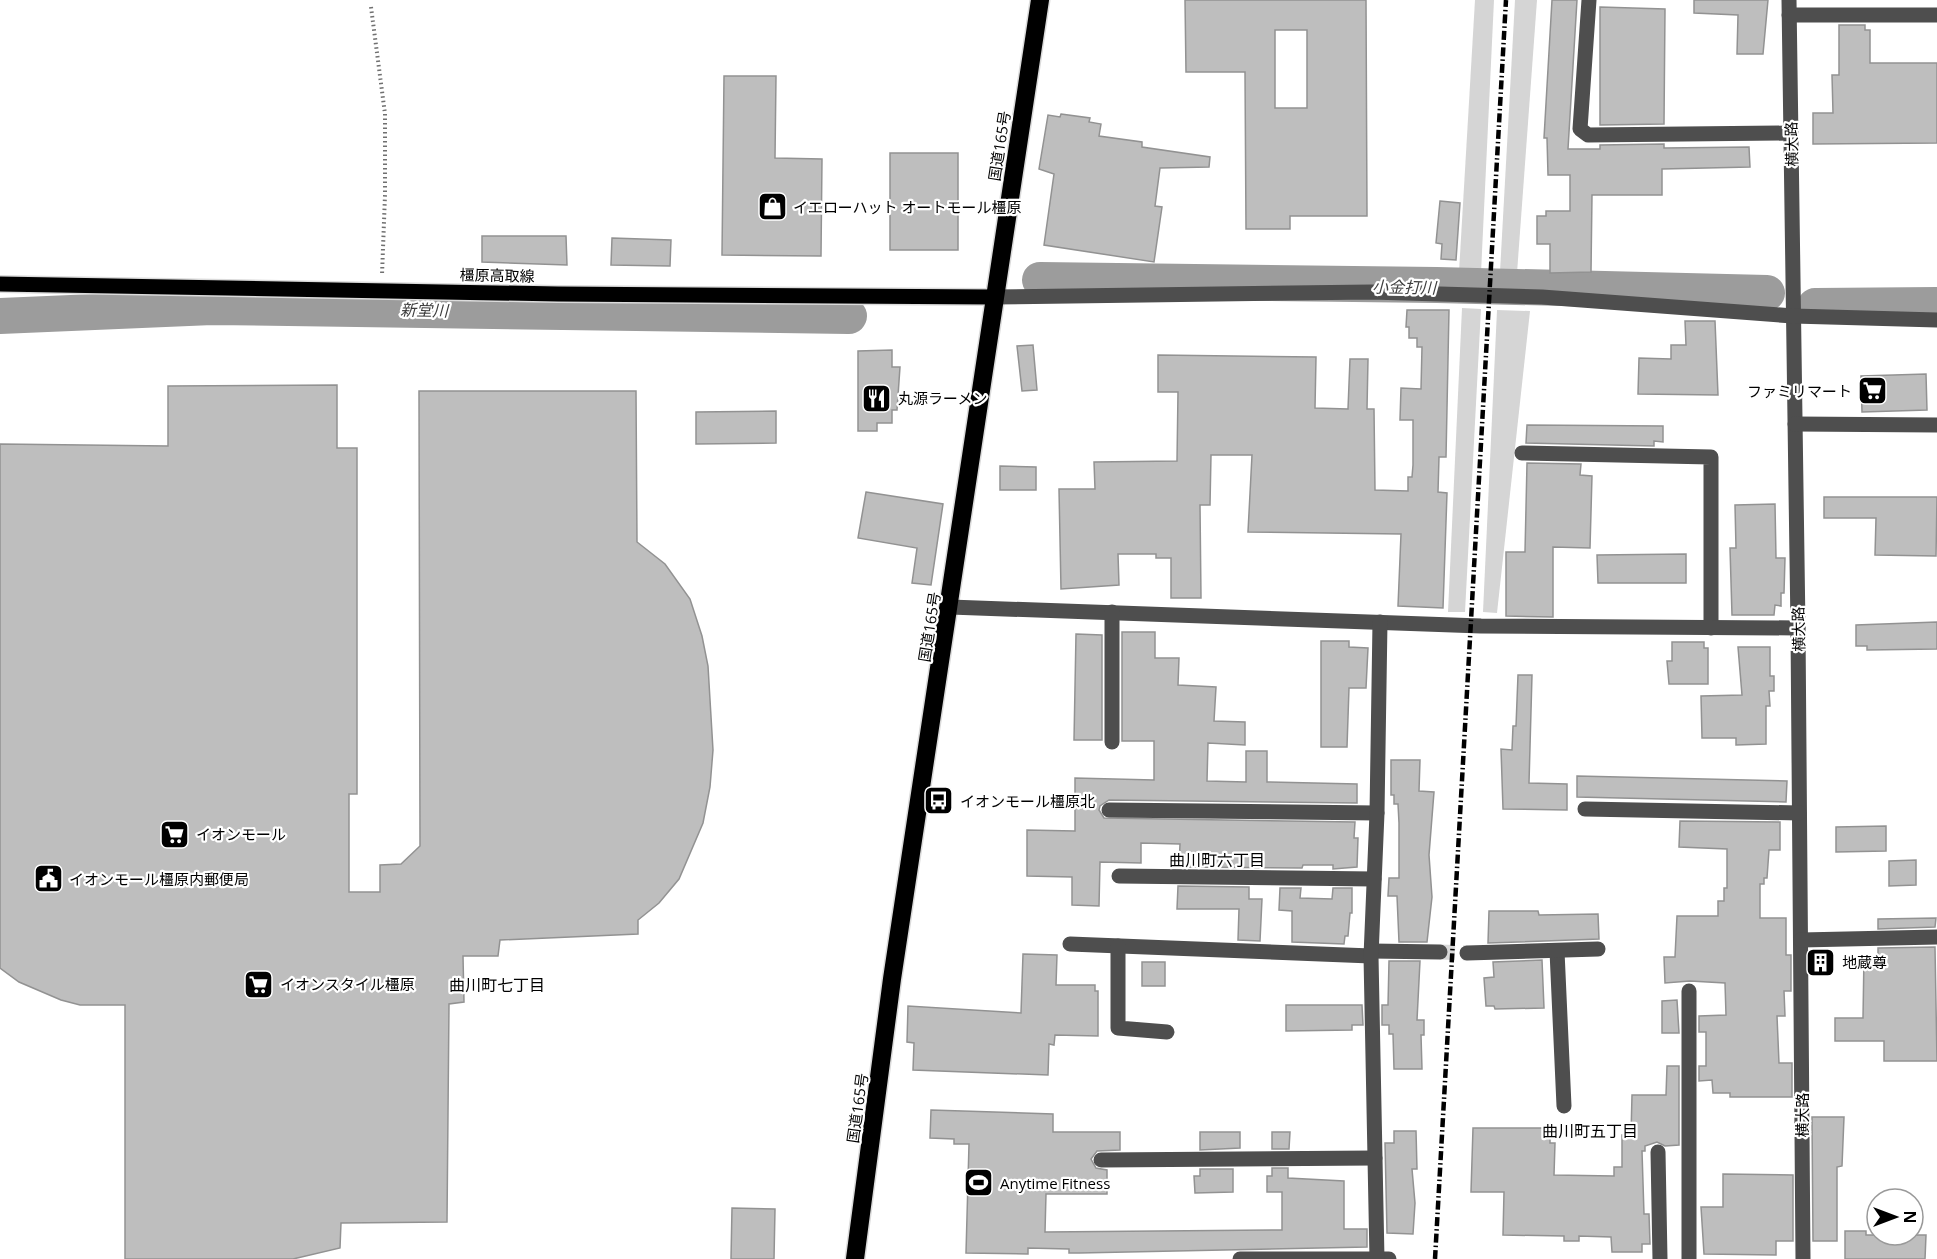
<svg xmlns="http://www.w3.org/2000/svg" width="1937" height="1259" font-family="'Open Sans','Noto Sans JP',sans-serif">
<rect width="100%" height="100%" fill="#fff"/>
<g fill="#d5d5d5">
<path d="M1475,0H1494L1481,273L1459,272Z"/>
<path d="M1515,0H1537L1517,273L1500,272Z"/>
<path d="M1462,308L1481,309L1465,612H1448Z"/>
<path d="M1497,310L1530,311L1497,613L1483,612Z"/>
</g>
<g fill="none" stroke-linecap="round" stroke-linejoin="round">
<g stroke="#9c9c9c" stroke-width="36">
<path d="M1040,280L1437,285L1767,293"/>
<path d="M1815,306L1937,305"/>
<path d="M0,316L212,307L849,316"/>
</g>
</g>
<g fill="#bebebe" stroke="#929292" stroke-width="1.5" fill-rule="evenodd">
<path d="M1185,0H1366L1367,216H1290V229H1246L1245,72H1186ZM1275,30H1307V108H1275Z"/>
<path d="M1552,0H1577L1568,149H1600V145L1664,144V148L1749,147L1750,167L1662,169V195H1592L1591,272L1550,273V244H1537V216H1546V211H1570V175H1548L1547,138H1544Z"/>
<path d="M1694,0H1768L1763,54H1737L1738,15L1694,13Z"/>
<path d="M1600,7L1665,9L1664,124L1600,125Z"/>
<path d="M1839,25H1865V30H1870V63H1937V143L1813,144V113H1833L1832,75H1839Z"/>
<path d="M724,76H776L775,158L822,159L821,256L722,255Z"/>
<path d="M1061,114L1090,118L1089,122L1101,124L1099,136L1142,142V147L1210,157L1209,167L1160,168L1155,206L1162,207L1154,262L1044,245L1054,174L1039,169L1048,115L1060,117Z"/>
<rect x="890" y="153" width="68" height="97"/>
<path d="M1440,201L1460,203L1456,260L1441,259L1442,244L1436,243Z"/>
<path d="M482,236H566L567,265L482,262Z"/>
<path d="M612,238L671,240L670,266L611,265Z"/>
<path d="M1407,310H1449L1446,457H1439L1438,492L1447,493L1443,608L1398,606L1401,534L1248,532L1252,455H1211L1210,505H1200L1201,598H1171V558H1156V554H1118L1119,585L1061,589L1059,489H1095L1094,462L1177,461L1178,392H1158V355L1316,357L1315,408L1348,409L1350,359H1368L1367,409H1374L1375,490L1408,491V477H1412L1413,465V420H1400L1401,388L1421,389L1422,347H1417V338H1409V327H1406Z"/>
<path d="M1685,321H1715L1718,395L1638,394L1639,358L1671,359V345H1686Z"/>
<path d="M1033,345L1037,390L1022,391L1017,346Z"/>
<path d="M892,350V367H900L897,410H892V423H877V431H858V351Z"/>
<path d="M1926,374L1927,410L1862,412L1861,376Z"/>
<path d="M337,385V448H357V794H349V892H380V865L401,864L420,846L419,391H636L637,542L665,564L690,599L702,636L708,666L713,750L710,787L703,823L679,879L659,903L638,920V934L500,940L498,956H463L464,1002L449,1004L447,1222L341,1223L340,1248L293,1259H125V1005H80L61,1000L19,982L0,968V444L168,446V386Z"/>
<path d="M776,411V443L696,444V412Z"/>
<path d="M1527,425L1663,426V442L1654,441V446L1526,443Z"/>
<path d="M1527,463L1581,464L1580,475L1592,476L1590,548L1553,547V617L1506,616V552H1525Z"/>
<path d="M1000,466L1036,467V490H1000Z"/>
<path d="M866,492L943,504L931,585L912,583L917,548L858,538Z"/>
<path d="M1824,497H1937L1936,556L1875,555L1876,518H1824Z"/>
<path d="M1775,504L1776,558H1785L1784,593H1781V606L1775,605L1774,615H1732L1730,548H1736L1735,505Z"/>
<path d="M1686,554V583H1598L1597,555Z"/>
<path d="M1937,622V649L1867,650V646H1856V625Z"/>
<path d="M1122,632H1155V658H1179L1178,685L1216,687L1214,721L1245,722V745L1208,743L1207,781L1246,782V751H1267V782L1357,784V803L1109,800L1100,806L1099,810L1104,818L1355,822L1354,838H1358L1357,867L1333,869V865H1303L1302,868L1179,867L1180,844L1141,843V863L1100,862L1099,906L1072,905V877L1027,876V830L1075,831V778L1154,780V741H1122Z"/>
<path d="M1076,634L1102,635V740H1074Z"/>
<path d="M1321,641H1349V647L1368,648L1366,688H1349L1347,747H1321Z"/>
<path d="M1672,642H1704V648H1708V684H1669L1667,661H1672Z"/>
<path d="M1738,647H1770V676H1774V691H1769L1770,706H1766V744L1736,745V738H1702L1701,696L1742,695Z"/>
<path d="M1518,675H1532L1529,783L1567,784V810L1503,809L1501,749L1512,750L1513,726H1516Z"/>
<path d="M1391,760H1420L1419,791L1434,792L1429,855L1432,897L1427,942H1399L1397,896H1388L1389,878H1399V823L1398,804H1394V795H1391Z"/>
<path d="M1577,776L1787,781L1786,802L1577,797Z"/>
<path d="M1680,821L1780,822V850H1769L1767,878H1764V884H1760V918H1786V955H1791V991H1784L1785,1016H1777L1779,1063H1792V1097H1730V1093H1713L1712,1080L1699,1081V1066H1706V1032H1699V1016L1726,1015L1725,983L1690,981L1665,983L1664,957H1675L1677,916H1718V901H1724V888H1727V849L1679,847Z"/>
<path d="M1886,826V851L1836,852V827Z"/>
<path d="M1916,860V885L1889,886V861Z"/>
<path d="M1178,886L1249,887V899H1262L1260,941L1238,940L1239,909H1177Z"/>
<path d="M1280,888H1301L1300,898L1332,899L1333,888H1352V913H1350L1348,936H1345L1344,944L1292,942V911L1279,910Z"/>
<path d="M1489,911H1538L1539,915L1598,914L1599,939L1488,943Z"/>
<path d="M1936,918L1935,927L1878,929V919Z"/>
<path d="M1935,947L1937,1061H1884V1041H1835V1018H1863L1864,956H1878V948Z"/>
<path d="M1023,954L1057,955L1056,985H1095V991H1098V1036L1055,1035L1054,1045L1049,1044L1048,1075L913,1070L914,1043L907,1042L908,1006L1021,1013Z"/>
<path d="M1542,960L1544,1008L1495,1009L1494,1006H1486L1484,978L1494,977L1493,962Z"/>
<path d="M1389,961H1420L1417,1020H1424V1035H1421L1422,1069H1394L1393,1034H1389V1025H1382V1005H1388Z"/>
<rect x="1142" y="962" width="23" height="24"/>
<path d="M1677,1000L1679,1033H1662V1001Z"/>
<path d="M1286,1005H1362L1363,1025H1352V1030L1286,1031Z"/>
<path d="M1667,1066H1679V1145L1665,1146L1657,1142L1645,1146V1151H1642L1644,1214H1649L1650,1244H1642V1252H1612L1611,1237L1579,1236V1241H1564V1236L1503,1235L1504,1192H1471L1473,1128H1550V1143H1555L1554,1175L1614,1176V1167H1622V1135H1631L1632,1095H1666Z"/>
<path d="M931,1110L1053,1114V1132H1120V1150L1097,1151L1091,1159L1096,1168L1107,1170V1194H1046L1045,1232L1282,1230V1192H1267V1176H1272V1168H1288V1178L1344,1181V1229H1367V1247L1079,1253H1069V1249L1028,1248V1254L966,1253L969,1144H954V1139L930,1138Z"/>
<path d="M1812,1117H1844L1842,1166L1837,1167V1241H1813Z"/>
<path d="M1394,1131H1416L1417,1169H1412L1415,1203L1413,1234L1387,1233L1385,1143H1394Z"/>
<path d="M1200,1132H1240V1148L1200,1150Z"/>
<path d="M1272,1132H1290L1289,1149H1272Z"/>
<path d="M1200,1169H1233V1192L1195,1193L1194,1176H1200Z"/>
<path d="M1723,1174L1793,1175V1241H1776V1255L1704,1254L1701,1207H1723Z"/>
<path d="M732,1208L775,1209L774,1259H731Z"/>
<path d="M1845,1231H1866V1235H1926L1925,1259H1845Z"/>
</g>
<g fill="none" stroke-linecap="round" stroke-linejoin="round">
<path stroke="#d9d9d9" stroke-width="15" stroke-dasharray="15 8" stroke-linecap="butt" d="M1440,952L1467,953"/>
<defs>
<path id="major" d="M0,284L558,294L993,297"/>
<path id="highway" d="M855,1259L892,979L1040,0"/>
</defs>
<use href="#major" stroke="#dbdbdb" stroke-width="18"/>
<use href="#highway" stroke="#dbdbdb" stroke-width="21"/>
<path stroke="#707070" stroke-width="4" stroke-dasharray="1.5 3" stroke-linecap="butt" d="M371,7L385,114V195L382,275"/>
<g stroke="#4e4e4e" stroke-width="15">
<path d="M1589,0L1580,129L1588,135L1791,133"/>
<path d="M1789,0L1798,628L1803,1259"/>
<path d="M1789,15H1937"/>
<path d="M993,297L1371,292L1542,297L1793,316L1937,320"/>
<path d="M1795,424L1937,425"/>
<path d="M1522,453L1711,457V628"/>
<path d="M950,607L1481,626L1798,628"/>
<path d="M1112,612V742"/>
<path d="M1585,809L1799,813"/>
<path d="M1109,810L1377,813"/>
<path d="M1119,876L1374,879"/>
<path d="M1801,940L1937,937"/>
<path d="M1070,944L1371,956"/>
<path d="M1118,946V1028L1167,1032"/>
<path d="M1371,951L1440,952"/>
<path d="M1557,951L1564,1106"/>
<path d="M1467,953L1598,949"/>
<path d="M1689,991V1259"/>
<path d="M1658,1152L1660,1259"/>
<path d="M1101,1160L1375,1158"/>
<path d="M1240,1259H1389"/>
<path d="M1377,1259L1371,956L1377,813L1380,622"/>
</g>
<use href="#major" stroke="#000" stroke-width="15"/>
<use href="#highway" stroke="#000" stroke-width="18"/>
<path stroke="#000" stroke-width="4.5" stroke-dasharray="9 3 1.5 3" stroke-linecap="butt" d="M1435,1259L1506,0"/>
</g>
<defs>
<symbol id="shop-square" viewBox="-11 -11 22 22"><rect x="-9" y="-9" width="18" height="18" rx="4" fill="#000" stroke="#fff"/><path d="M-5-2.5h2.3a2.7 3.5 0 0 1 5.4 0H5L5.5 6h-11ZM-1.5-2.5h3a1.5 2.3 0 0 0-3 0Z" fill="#fff"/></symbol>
<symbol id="supermarket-square" viewBox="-11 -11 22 22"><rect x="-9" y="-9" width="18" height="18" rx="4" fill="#000" stroke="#fff"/><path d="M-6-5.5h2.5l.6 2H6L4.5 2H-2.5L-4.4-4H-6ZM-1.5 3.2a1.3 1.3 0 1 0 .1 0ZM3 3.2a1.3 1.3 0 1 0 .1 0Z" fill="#fff"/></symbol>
<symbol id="restaurant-square" viewBox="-11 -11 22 22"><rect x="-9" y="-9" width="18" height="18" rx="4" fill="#000" stroke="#fff"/><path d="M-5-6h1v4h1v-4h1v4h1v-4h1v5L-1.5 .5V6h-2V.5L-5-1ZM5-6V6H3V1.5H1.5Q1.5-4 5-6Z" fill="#fff"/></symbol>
<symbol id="bus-square" viewBox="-11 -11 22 22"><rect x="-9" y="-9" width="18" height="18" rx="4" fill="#000" stroke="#fff"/><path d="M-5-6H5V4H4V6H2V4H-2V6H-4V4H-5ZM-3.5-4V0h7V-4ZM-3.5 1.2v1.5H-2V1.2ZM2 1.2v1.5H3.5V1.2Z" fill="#fff"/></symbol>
<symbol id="civic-square" viewBox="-11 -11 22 22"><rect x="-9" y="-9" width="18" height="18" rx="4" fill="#000" stroke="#fff"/><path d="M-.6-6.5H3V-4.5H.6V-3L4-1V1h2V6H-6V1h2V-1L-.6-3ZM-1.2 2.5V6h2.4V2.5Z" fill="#fff"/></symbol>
<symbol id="building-square" viewBox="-11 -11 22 22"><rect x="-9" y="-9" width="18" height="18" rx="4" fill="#000" stroke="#fff"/><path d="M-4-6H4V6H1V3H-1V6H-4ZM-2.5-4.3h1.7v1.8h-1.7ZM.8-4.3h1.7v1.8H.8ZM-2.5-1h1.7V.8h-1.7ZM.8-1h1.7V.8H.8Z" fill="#fff"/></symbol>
<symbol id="stadium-square" viewBox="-11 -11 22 22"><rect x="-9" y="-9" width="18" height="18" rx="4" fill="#000" stroke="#fff"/><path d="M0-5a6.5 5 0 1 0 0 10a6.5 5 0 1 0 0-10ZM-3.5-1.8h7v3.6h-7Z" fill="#fff"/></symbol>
</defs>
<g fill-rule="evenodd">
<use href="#shop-square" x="756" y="190" width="33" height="33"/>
<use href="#supermarket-square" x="1856" y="374" width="33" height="33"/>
<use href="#restaurant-square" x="860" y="382" width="33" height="33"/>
<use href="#bus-square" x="922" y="784" width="33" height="33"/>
<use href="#supermarket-square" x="158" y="818" width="33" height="33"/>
<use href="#civic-square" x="32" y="862" width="33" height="33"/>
<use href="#building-square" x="1804" y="946" width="33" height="33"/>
<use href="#supermarket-square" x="242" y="968" width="33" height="33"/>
<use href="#stadium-square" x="962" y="1166" width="33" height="33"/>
</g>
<g text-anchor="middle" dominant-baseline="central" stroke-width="4.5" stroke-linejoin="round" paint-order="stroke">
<g font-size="15" fill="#000" stroke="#fff">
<text transform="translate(1791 144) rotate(-91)">横大路</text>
<text transform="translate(999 146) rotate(-81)">国道165号</text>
<text transform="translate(497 275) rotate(1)">橿原高取線</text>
<text transform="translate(929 627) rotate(-81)">国道165号</text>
<text transform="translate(1798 629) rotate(-91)">横大路</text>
<text transform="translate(857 1108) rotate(-82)">国道165号</text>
<text transform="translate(1802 1115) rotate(-90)">横大路</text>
</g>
<g font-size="15" fill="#000" stroke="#fff" text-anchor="start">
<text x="793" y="207">イエローハット オートモール橿原</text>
<text x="1852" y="391" text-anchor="end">ファミリマート</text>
<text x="898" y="398">丸源ラーメン</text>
<text x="960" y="801">イオンモール橿原北</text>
<text x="196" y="834">イオンモール</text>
<text x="69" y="879">イオンモール橿原内郵便局</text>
<text x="1842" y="962">地蔵尊</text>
<text x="280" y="984">イオンスタイル橿原</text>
<text x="1000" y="1183">Anytime Fitness</text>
</g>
<g font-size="16" font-style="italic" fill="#3d3d3d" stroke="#fff">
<text transform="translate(1404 287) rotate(1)">小金打川</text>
<text transform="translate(424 310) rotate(1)">新堂川</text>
</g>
<g font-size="16" fill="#000" stroke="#fff">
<text x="1217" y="860">曲川町六丁目</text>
<text x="497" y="985">曲川町七丁目</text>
<text x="1590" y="1131">曲川町五丁目</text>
</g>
</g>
<g transform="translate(1895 1217) rotate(90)"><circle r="28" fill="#ffffff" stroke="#999999" stroke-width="1.5"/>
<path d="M0-4.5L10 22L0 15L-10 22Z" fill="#000000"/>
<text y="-9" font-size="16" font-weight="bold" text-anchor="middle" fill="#000000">N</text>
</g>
</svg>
